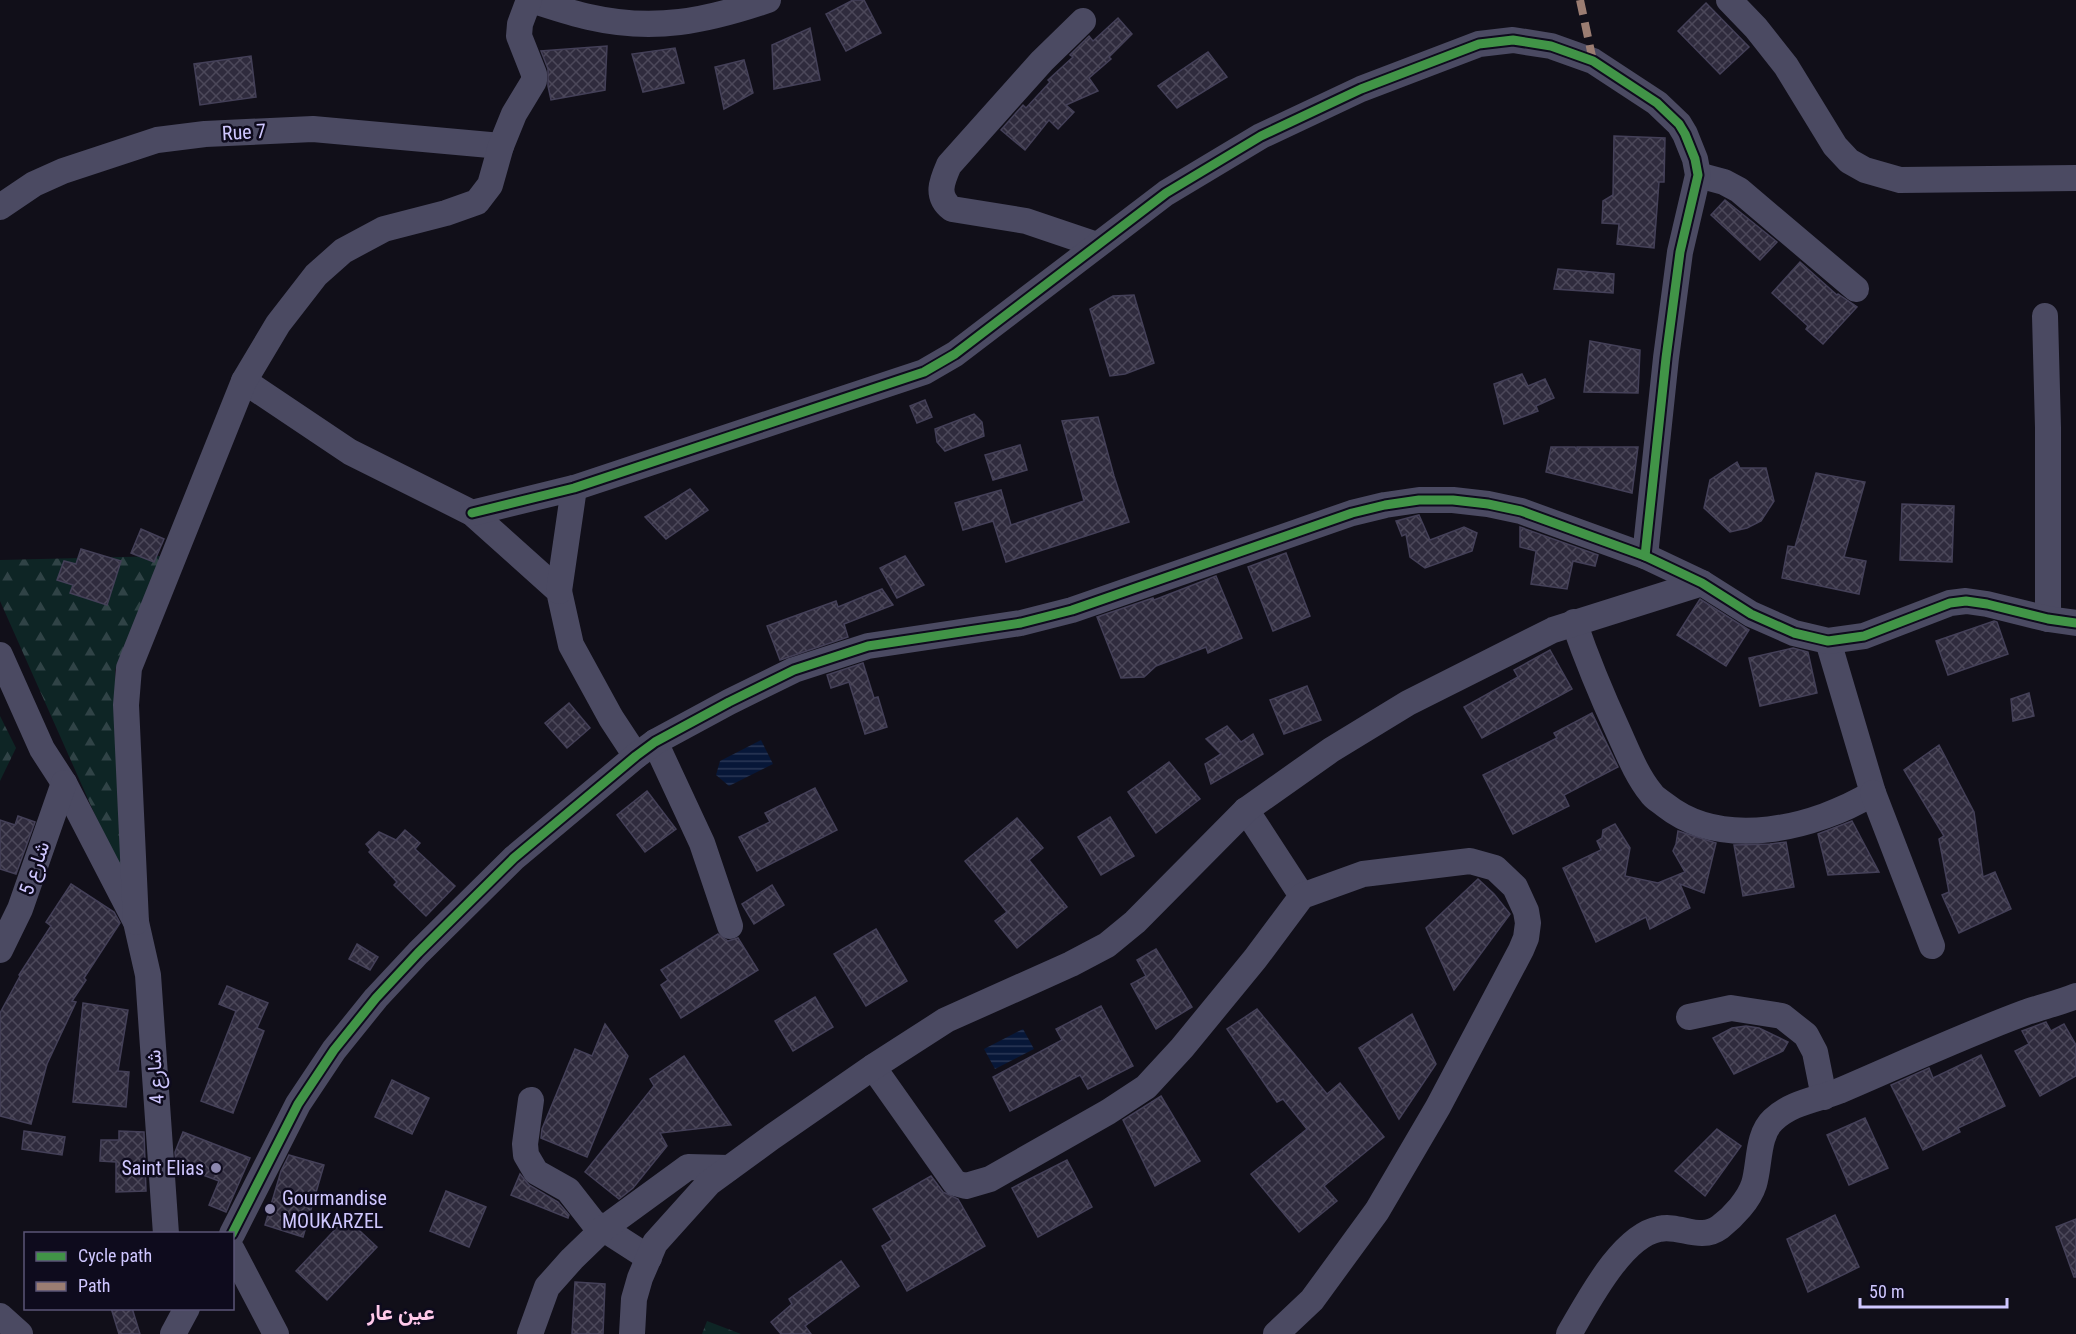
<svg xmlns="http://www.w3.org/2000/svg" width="2076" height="1334" font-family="'Roboto Condensed',Vazirmatn,sans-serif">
<defs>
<pattern id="forest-firs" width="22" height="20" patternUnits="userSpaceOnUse" patternTransform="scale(1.5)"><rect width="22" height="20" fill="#0e2525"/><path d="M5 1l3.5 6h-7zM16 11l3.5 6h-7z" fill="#304346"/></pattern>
<pattern id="water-rules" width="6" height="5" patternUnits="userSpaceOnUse" patternTransform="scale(1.5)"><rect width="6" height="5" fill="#071738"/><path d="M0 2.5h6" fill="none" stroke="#2a3756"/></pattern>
<pattern id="building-cross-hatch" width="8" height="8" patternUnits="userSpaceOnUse" patternTransform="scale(1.5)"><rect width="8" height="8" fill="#2f2b3d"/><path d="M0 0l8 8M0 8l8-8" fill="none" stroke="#4c485a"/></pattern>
</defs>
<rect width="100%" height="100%" fill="#110f19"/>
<g fill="url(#forest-firs)">
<path d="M163,556L115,670L124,880L0,601V560Z"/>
<path d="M0,716L16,748L0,781Z"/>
<path d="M707,1321L741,1334H702Z"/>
</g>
<g fill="url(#water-rules)">
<path d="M761,740L773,764L729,786L716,775L720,761Z"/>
<path d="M1023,1029L1034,1049L995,1069L984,1049Z"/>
</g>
<g fill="url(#building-cross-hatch)" stroke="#444058" stroke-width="1.5">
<path d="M853,0H864L881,33L846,51L826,14Z"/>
<path d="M1706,3L1749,47L1720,74L1678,31Z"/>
<path d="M1118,18L1132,34L1109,57L1111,59L1089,78L1098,91L1066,105L1074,112L1058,129L1049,120L1025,150L1001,130L1023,105L1026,108L1050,82L1048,80L1073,57L1070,55L1089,36L1093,41Z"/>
<path d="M810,28L820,80L774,89L772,45Z"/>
<path d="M607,46L605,90L551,100L548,86V69L541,51Z"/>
<path d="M675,48L684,83L643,92L632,54Z"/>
<path d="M1208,52L1227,77L1177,108L1158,86Z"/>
<path d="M251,56L256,97L200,105L194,64Z"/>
<path d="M744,60L753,93L724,109L715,67Z"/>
<path d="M1614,136L1665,138L1664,182H1659L1654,248L1617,244L1619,224L1602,223L1603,201L1613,195Z"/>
<path d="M1725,200L1777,242L1760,260L1711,215Z"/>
<path d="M1800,262L1837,295L1838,294L1857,307L1823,344L1806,329L1808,326L1772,293Z"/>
<path d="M1558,269L1614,274L1613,293L1554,289Z"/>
<path d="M1134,295L1154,363L1125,374L1110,376L1090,309L1113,296Z"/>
<path d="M1590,341L1640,350L1638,393L1584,392Z"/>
<path d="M1522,374L1528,386L1545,379L1554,398L1536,406L1538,411L1504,424L1494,384Z"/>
<path d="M925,400L932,417L917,423L910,406Z"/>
<path d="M974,414L982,422L984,436L945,451L937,442L935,429Z"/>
<path d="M1098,417L1114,476L1129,522L1006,562L993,521L963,530L955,503L1001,490L1011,525L1084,501L1062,421Z"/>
<path d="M1020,445L1027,470L993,480L985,455Z"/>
<path d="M1551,447H1575L1577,451V447H1638L1632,493L1546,472Z"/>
<path d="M1737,462L1740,468H1766L1774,501L1761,521L1747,528L1730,532L1704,508L1710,480Z"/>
<path d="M1816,473L1865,482L1844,557L1866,561L1859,594L1782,578L1788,546L1795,547Z"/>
<path d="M690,489L708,510L666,539L645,517Z"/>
<path d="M1902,504L1954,506L1952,562L1900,560Z"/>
<path d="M1419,515L1430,540L1464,527L1477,533L1472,551L1425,568L1410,557L1406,534L1402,536L1396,521Z"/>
<path d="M1520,527L1598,555L1595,566L1573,561L1567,589L1531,584L1536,551L1520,547Z"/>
<path d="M141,529L164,539L154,562L131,553Z"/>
<path d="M81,549L121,561L107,605L70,593L73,585L57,580L64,561L76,564Z"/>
<path d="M1286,553L1310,616L1273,631L1248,567Z"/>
<path d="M905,556L924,585L897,598L880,568Z"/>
<path d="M1216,576L1242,638L1208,653L1206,647L1156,666L1144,677L1121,678L1097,617L1153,598L1154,600Z"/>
<path d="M882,589L893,605L844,624L848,637L780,660L767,626L836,601L838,607Z"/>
<path d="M1700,599L1749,630L1726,666L1677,635Z"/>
<path d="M1994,621L1997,622L2008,654L1948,675L1936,641Z"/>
<path d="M1793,648L1808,652L1817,693L1760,706L1749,658Z"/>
<path d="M1550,650L1572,689L1482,738L1464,707L1518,677L1514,670Z"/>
<path d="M863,663L874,698L878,697L887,727L865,734L849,682L831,688L827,675Z"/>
<path d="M1307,686L1321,720L1284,734L1270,700Z"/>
<path d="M2029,693L2034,716L2013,721L2011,699Z"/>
<path d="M569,703L590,728L567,748L545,723Z"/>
<path d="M1592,713L1618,767L1564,795L1569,806L1513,834L1483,775L1557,738L1554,733Z"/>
<path d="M1227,726L1241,742L1253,734L1263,754L1211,784L1205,764L1221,754L1206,739Z"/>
<path d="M1939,745L1974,812L1983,877L1995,872L2011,909L1959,933L1942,895L1949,892L1939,839L1944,836L1904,770Z"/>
<path d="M1169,762L1200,799L1156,833L1128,792Z"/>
<path d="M815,788L837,830L757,871L739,837L770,822L765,813Z"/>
<path d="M647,791L676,829L645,852L617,815Z"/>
<path d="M18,816L35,822L16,874L0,869V820L15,825Z"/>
<path d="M1110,817L1134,856L1101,875L1078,837Z"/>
<path d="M1017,818L1043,848L1029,860L1067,907L1017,948L995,921L1007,912L965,861Z"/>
<path d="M1852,821L1879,872L1828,875L1818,834Z"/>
<path d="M1615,824L1630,848L1625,876L1658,883L1685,872L1673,851L1676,844L1678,831L1716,843L1704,893L1680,884L1690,908L1650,929L1646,917L1596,942L1563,868L1601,850L1597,841L1602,838L1603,830Z"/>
<path d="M405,830L420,843L415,849L455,886L426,916L394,885L397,882L369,852L371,850L366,844L379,832L396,840Z"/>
<path d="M1786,842L1794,887L1743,896L1734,845L1770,844Z"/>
<path d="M1478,879L1494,894L1510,914L1454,990L1426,928Z"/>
<path d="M71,884L114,912L120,923L84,978L86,980L72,1001L76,1002L47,1064L31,1124L0,1116V1013L20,976L19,975L51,926L46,922Z"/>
<path d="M772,885L784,905L754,924L742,904Z"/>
<path d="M876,929L907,981L866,1006L834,954Z"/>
<path d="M718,934L728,941L738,938L758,970L681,1018L661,985L668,980L661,970Z"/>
<path d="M357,944L378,957L370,970L349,959Z"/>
<path d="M1156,949L1192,1007L1156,1029L1131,984L1146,976L1137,960Z"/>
<path d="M227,986L268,1003L257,1028L264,1031L233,1113L201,1101L236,1011L219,1004Z"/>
<path d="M815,997L833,1027L793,1051L775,1021Z"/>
<path d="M83,1003L128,1010L118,1071L129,1072L126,1107L73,1102Z"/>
<path d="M1101,1006L1133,1066L1088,1089L1080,1075L1010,1111L993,1077L1062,1040L1056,1029Z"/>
<path d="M1257,1009L1327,1094L1340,1083L1384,1137L1324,1186L1337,1201L1299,1232L1251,1174L1307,1129L1283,1099L1277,1102L1227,1029Z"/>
<path d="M1412,1014L1436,1064L1399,1119L1359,1048Z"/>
<path d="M2046,1022L2051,1031L2064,1024L2076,1045V1076L2040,1096L2015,1051L2029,1044L2022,1031Z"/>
<path d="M605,1024L628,1056L587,1157L541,1138L542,1129L575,1049L592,1056Z"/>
<path d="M1746,1026L1759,1028L1788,1042L1783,1051L1734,1074L1713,1038L1732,1028Z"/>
<path d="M1981,1055L2005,1106L1958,1128L1960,1132L1923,1150L1891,1085L1929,1068L1933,1078Z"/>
<path d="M684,1056L731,1125L660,1133L667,1146L633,1188L619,1199L585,1172L654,1086L650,1079Z"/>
<path d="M392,1080L429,1098L412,1134L375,1117Z"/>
<path d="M1161,1096L1200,1161L1155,1186L1123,1120Z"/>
<path d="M1865,1118L1888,1168L1849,1185L1827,1135Z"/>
<path d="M1717,1129L1741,1146L1705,1196L1675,1171Z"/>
<path d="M24,1131L65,1137L62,1155L22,1149Z"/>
<path d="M119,1131L144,1132L146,1191L116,1192V1162L100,1161L101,1140H119Z"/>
<path d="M183,1132L250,1158L226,1212L209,1205L219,1181L176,1165L175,1152Z"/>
<path d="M289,1155L324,1165L303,1237L265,1225L281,1171Z"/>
<path d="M1067,1160L1092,1207L1038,1237L1012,1188Z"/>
<path d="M520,1174L529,1185L558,1202L569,1215L568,1218L511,1195Z"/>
<path d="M931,1176L943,1192L958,1199L985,1246L907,1291L882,1246L892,1240L873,1209Z"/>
<path d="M446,1191L486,1207L469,1247L430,1231Z"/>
<path d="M1835,1215L1859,1267L1808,1292L1787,1239Z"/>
<path d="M346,1218L377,1247L327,1300L296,1271Z"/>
<path d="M2076,1219V1277H2074L2056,1227Z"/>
<path d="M841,1261L859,1286L805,1326L811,1334H781L771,1322L792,1304L789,1299Z"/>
<path d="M575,1282L605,1284L603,1334H572Z"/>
<path d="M111,1308H132L140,1334H119Z"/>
</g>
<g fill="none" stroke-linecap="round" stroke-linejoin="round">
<g stroke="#4b4a62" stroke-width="26">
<path d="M531,0C550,6 570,13 589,17C654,32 706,21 768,0"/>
<path d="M1729,0L1756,28L1786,66L1835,146L1849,161L1865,170L1900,180L2076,178"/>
<path d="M1083,21L1042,61L949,165C942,181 935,196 952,209L1026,221L1097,245"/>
<path d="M1698,175L1724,182L1739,190L1856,289"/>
<path d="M0,207L34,184L63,171L157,140L205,134L313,129L501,146"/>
<path d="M2045,316L2048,428V619"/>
<path d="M244,381L350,452L472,513L559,591L571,645L611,718L636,756"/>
<path d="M472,513L574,488L924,372L955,354L1166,193L1261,136L1361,89L1479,44L1513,40L1551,46L1593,61L1657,103L1679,124L1685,134L1695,159L1698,175L1680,252L1666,358L1645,556"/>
<path d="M559,591L574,488"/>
<path d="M1574,622C1587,660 1602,696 1619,733C1628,753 1637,776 1651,793C1654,798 1660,801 1665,805C1723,851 1815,828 1873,793L1828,641"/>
<path d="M0,655L42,749L64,783L136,922L148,975L166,1234"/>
<path d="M655,742L702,843L730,926"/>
<path d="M1873,793L1932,946"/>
<path d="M1246,810L1302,896"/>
<path d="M136,922L126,705L129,668L244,381L278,324L316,275L343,251L384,229L446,213L477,202L490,185L501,146L514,114L534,81V74L519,36L520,24L529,0"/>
<path d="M0,950L20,909L64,783"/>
<path d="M1689,1017L1731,1008L1782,1016L1806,1035L1815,1052L1824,1097"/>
<path d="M873,1067L955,1183L966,1186L990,1179L1108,1112L1146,1087L1182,1048L1255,959L1302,896L1363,874L1470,861L1495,868L1515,887L1526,911L1528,923L1526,938L1521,950L1438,1107L1377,1211L1312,1300L1276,1334"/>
<path d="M531,1100L525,1144L526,1155L536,1172L568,1190L593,1222L649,1258"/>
<path d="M232,1234L298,1104L334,1050L376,998L418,953L514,858L636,756L655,742L729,702L794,670L868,646L1021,623L1072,610L1352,513L1385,505L1419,500H1453L1488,504L1521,511L1645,556L1702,583L1751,614L1794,633L1828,641L1864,636L1950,603L1966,601L1987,604L2048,619L2076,623"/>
<path d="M232,1250L276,1334"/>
<path d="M0,1316L20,1334"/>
<path d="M173,1334L187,1308"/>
<path d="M530,1334L547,1287L572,1259L603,1229L688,1167L729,1168"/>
<path d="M632,1334L634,1299L640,1278L655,1243L709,1183L772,1137L873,1067L946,1020L1071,964L1107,945L1135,922L1246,810L1331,750L1408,703L1553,630L1702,583"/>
<path d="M1569,1334C1587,1304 1621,1236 1659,1229C1680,1224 1700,1242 1720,1227C1733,1217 1749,1200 1754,1184C1760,1164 1757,1135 1773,1120C1792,1102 1816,1100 1839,1091C1900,1065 1962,1036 2024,1013C2041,1007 2059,1003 2076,996"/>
</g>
<path stroke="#9b7d72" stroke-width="8" stroke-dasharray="15 8" stroke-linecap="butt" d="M1580,0L1593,61"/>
<defs>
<g id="cycleway">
<path d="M472,513L574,488L924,372L955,354L1166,193L1261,136L1361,89L1479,44L1513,40L1551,46L1593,61L1657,103L1679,124L1685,134L1695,159L1698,175L1680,252L1666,358L1645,556"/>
<path d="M232,1234L298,1104L334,1050L376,998L418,953L514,858L636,756L655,742L729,702L794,670L868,646L1021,623L1072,610L1352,513L1385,505L1419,500H1453L1488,504L1521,511L1645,556L1702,583L1751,614L1794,633L1828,641L1864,636L1950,603L1966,601L1987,604L2048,619L2076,623"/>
</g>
</defs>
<use href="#cycleway" stroke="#0e0b1d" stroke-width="13"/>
<use href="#cycleway" stroke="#419447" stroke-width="9"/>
</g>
<g fill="#8c87ae" stroke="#0e0b1d" stroke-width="2">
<circle cx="216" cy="1168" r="6"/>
<circle cx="270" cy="1209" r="6"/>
</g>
<g text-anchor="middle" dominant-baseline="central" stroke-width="5" stroke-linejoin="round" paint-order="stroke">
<g font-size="20" fill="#cfc7ff" stroke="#0e0b1d">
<text transform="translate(244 132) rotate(-3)">Rue 7</text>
<text transform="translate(34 868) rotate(-71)">شارع 5</text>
<text transform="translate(155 1077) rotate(-94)">شارع 4</text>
</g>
<g font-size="20" fill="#cfc7ff" stroke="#0e0b1d" text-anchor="end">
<text x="204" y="1168">Saint Elias</text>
<text x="282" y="1198" text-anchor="start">Gourmandise<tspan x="282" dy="23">MOUKARZEL</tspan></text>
</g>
<g font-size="22" font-weight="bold" fill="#ffc9ea" stroke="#0e0b1d">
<text x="401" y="1312">عين عار</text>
</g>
</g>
<rect x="24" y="1232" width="210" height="78" fill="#0e0b1d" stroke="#5b5677" stroke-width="1.5"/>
<rect x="36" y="1252" width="30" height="9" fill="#419447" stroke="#5b5677" stroke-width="1.5"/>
<text x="78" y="1262" font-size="18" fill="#cfc7ff">Cycle path</text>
<rect x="36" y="1282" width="30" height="9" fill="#9b7d72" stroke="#5b5677" stroke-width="1.5"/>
<text x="78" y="1292" font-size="18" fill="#cfc7ff">Path</text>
<path d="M1860 1298v9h147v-9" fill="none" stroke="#cfc7ff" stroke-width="3"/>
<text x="1869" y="1298" font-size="18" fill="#cfc7ff" stroke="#0e0b1d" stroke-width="4.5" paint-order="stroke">50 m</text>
</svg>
